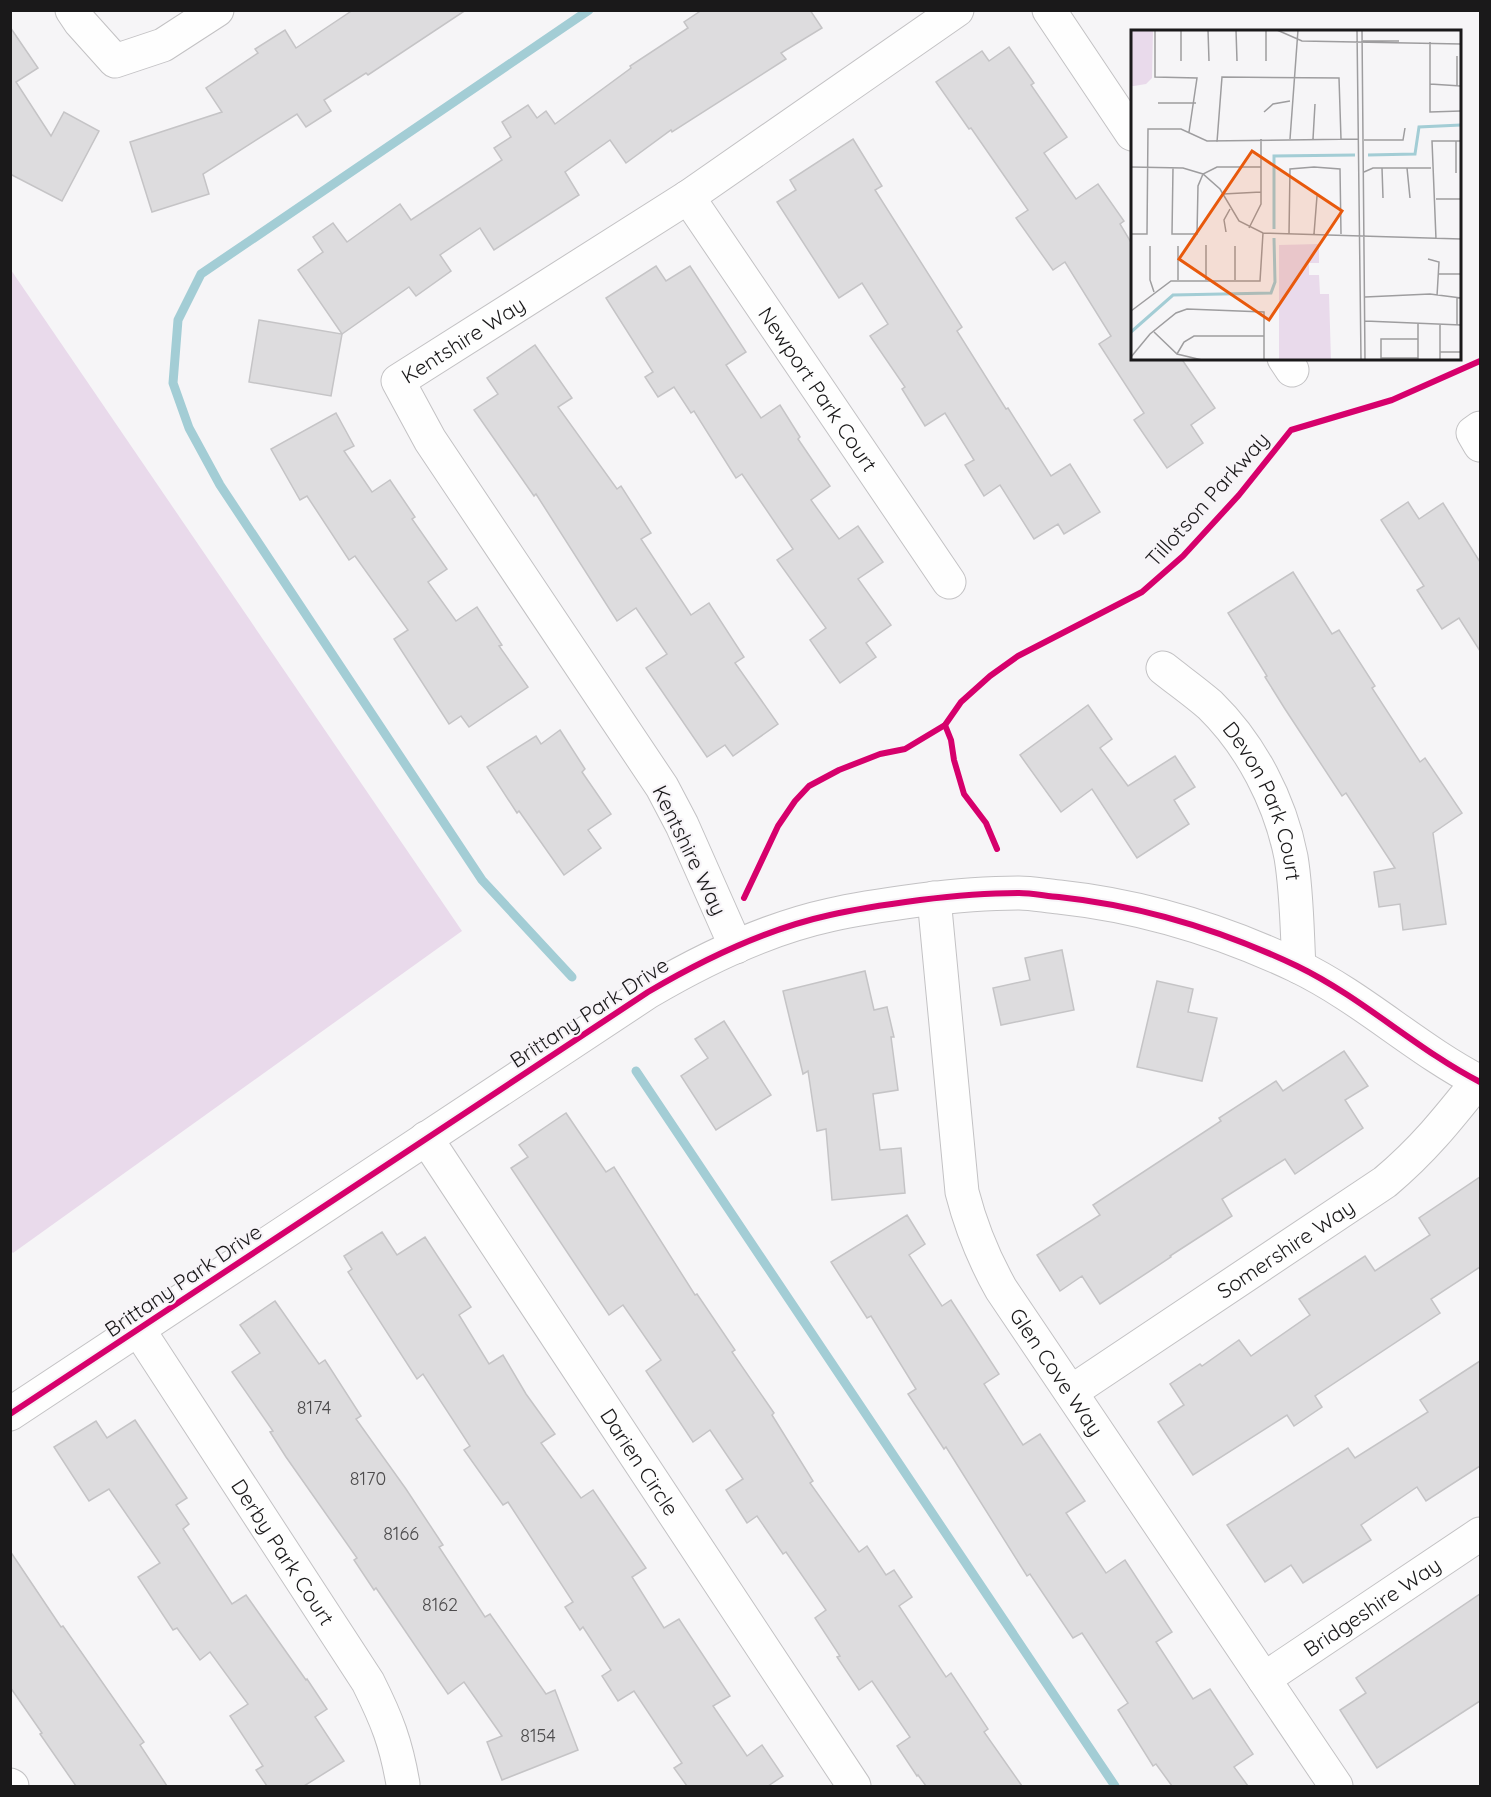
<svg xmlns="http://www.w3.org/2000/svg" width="1491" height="1797" font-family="Quicksand,sans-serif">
<rect width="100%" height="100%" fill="#f6f5f7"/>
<path fill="#e9daeb" d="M11,270L462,931L13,1253L10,1250Z"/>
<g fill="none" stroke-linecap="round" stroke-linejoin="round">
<g stroke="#a3cdd5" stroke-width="9">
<path d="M572,977L482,880L220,485L189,428L173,383L178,320L201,274L589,10"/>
<path d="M636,1071L1115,1786"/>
</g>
</g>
<g fill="#dddcde" stroke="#c5c4c6" stroke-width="1.5">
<path d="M353,10H466L368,75L366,73L324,100L331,111L306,127L297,114L203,174L209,194L152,212L130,142L222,112L206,88L258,53L255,49L285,30L296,48Z"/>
<path d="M702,10H810L822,28L781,53L786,59L672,132L671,130L626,163L610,140L565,172L579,195L494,250L480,228L440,255L451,271L416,296L409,287L342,334L298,270L323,252L313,237L333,223L347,242L400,204L411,220L502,160L494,148L511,137L502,122L528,105L537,118L546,111L555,124L631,68L630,66L688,28L684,22Z"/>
<path d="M10,27L38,68L16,82L51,136L64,112L99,131L62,201L10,174Z"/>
<path d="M1009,47L1034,83L1031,85L1067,137L1044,153L1076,199L1098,184L1124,221L1120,224L1132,244V358H1181L1215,408L1191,425L1203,443L1167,468L1134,420L1144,413L1099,344L1111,336L1065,262L1053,270L1016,218L1028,210L971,128L969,129L936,82L982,51L989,61Z"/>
<path d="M853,139L882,186L875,190L962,327L957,331L1006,409L1008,408L1051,476L1070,464L1100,512L1064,534L1058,524L1034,539L1000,485L984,496L965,465L974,460L945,413L925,426L902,389L905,387L870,336L888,324L862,283L839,298L777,202L796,190L790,180Z"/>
<path d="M656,266L666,281L690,266L746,352L726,365L761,418L780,405L800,437L798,439L830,486L811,500L839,539L858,526L883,562L858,579L891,625L866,643L876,657L840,683L810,640L826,628L777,560L793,549L742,474L736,478L694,411L691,413L674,387L658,397L645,377L653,372L606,298Z"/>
<path d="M259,320L342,334L331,396L249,382Z"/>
<path d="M535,345L572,398L558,407L617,489L621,486L651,533L641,539L691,615L709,603L744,657L735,663L778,724L733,756L725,745L707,757L646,668L667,654L636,608L617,621L536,494L534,496L474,410L498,394L487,378Z"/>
<path d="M336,413L354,446L344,451L372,492L390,480L415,517L412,519L447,569L428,582L456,621L477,607L502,645L499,646L528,687L469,727L461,716L449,724L394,639L408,630L355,556L349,560L307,496L300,500L271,449Z"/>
<path d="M1408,502L1419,519L1443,503L1480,562V651L1459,618L1442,629L1417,590L1424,586L1381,520Z"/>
<path d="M1293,572L1332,634L1339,630L1375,686L1372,688L1420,762L1425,758L1462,813L1433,833L1446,924L1403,930L1400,904L1379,907L1374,872L1395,868L1346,793L1342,796L1285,709L1265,677L1267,676L1228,613Z"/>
<path d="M1088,705L1112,739L1100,748L1128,786L1175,756L1195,787L1174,800L1189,824L1137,858L1092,789L1061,812L1020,755Z"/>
<path d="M560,730L585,769L582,772L611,814L588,830L601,848L564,875L519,811L517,813L487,767L536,736L541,744Z"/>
<path d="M1062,950L1074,1010L1001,1025L993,988L1030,980L1025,958Z"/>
<path d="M865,971L874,1010L887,1007L894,1037H891L898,1090L873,1094L880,1150L901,1148L905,1193L832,1200L826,1129L817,1131L808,1071L803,1074L783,991Z"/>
<path d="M1157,981L1193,989L1188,1012L1217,1018L1202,1081L1137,1067Z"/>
<path d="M724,1021L771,1095L716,1130L681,1076L708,1058L695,1039Z"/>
<path d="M1344,1051L1368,1086L1345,1100L1363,1128L1295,1174L1285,1159L1222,1199L1232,1216L1170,1256L1171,1257L1100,1304L1082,1276L1060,1291L1037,1255L1100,1215L1093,1205L1221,1121L1219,1118L1276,1081L1283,1091Z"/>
<path d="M566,1113L606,1172L614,1167L695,1295L697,1294L735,1350L732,1352L774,1413L772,1415L813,1481L810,1483L859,1552L867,1546L886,1575L894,1570L912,1597L899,1606L946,1677L951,1673L988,1729L984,1732L1022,1786H926L918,1775L917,1776L897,1746L910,1737L872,1681L859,1690L837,1657L840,1656L815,1618L826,1610L786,1552L783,1554L757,1516L747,1523L726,1490L743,1479L710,1430L693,1442L646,1371L661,1360L623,1305L609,1315L511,1168L528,1157L519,1145Z"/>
<path d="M1480,1177V1267L1431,1299L1440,1313L1315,1396L1322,1407L1294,1426L1287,1415L1193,1475L1158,1422L1184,1405L1170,1384L1200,1364L1202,1366L1239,1340L1251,1356L1310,1315L1299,1299L1365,1256L1375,1271L1430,1235L1419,1218Z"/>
<path d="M907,1215L925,1244L909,1255L942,1306L951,1300L999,1374L984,1384L1023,1445L1040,1434L1085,1501L1066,1513L1106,1573L1125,1560L1172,1632L1156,1642L1193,1699L1210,1689L1253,1754L1234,1767L1248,1786H1172L1156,1764L1153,1766L1118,1710L1128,1703L1082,1633L1073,1638L1030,1574L1027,1576L946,1447L944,1449L908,1394L916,1389L871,1316L867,1318L831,1262Z"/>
<path d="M382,1232L397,1255L425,1237L471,1307L459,1315L489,1364L503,1355L526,1394L555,1434L541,1443L581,1498L593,1490L646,1568L632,1577L664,1628L679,1619L730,1696L713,1706L747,1756L762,1745L783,1776L768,1786H687L674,1768L682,1763L634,1691L618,1701L602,1676L611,1670L583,1627L580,1630L565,1607L573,1602L508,1502L503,1505L464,1450L470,1446L423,1374L417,1379L348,1272L352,1269L344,1256Z"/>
<path d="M275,1301L319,1364L325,1360L361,1416L356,1419L406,1489L443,1545L439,1547L485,1617L490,1614L546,1694L555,1690L578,1750L502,1780L487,1742L502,1736L464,1682L448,1694L376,1588L374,1590L354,1560L357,1558L286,1457L270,1432L273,1431L232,1372L260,1353L240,1325Z"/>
<path d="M1480,1361V1466L1426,1501L1417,1487L1361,1525L1371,1540L1303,1583L1291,1565L1265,1582L1227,1525L1348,1448L1355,1458L1428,1412L1420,1400Z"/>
<path d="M135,1420L187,1498L176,1505L189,1524L183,1529L232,1604L246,1595L306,1680L307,1679L327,1709L315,1717L344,1761L304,1786H267L256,1770L263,1766L230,1716L248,1704L210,1652L200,1660L177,1628L173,1630L138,1577L160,1563L109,1489L89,1501L54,1447L96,1421L107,1438Z"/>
<path d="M10,1551L61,1627L63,1626L144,1742L140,1745L167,1786H76L40,1734L42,1733L10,1687Z"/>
<path d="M1480,1594V1701L1377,1768L1340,1710L1366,1693L1356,1678Z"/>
</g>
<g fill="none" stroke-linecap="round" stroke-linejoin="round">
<defs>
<g id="minor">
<path d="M72,10L80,22L115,61L163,45L217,10"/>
<path d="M1049,10L1132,134"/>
<path id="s1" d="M688,197L949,582"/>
<path d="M1284,358L1292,370"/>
<path d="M1480,428L1473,433L1480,445"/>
<path id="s2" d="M1163,668C1178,680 1195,692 1210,705C1251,745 1280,801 1291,857C1297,893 1297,931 1299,967"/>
<path id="s3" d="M934,898L962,1192C971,1227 983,1257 1001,1289L1336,1786"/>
<path id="s4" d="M736,947L682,825L662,787L430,440L398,381L688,197L957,10"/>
<path id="s5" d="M426,1138L854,1786"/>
<path id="s6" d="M138,1329L368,1682C387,1720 396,1743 403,1784"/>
<path id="s7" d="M1071,1392L1385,1182C1423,1150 1447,1120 1478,1081"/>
<path id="s8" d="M1264,1679L1480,1534"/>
<path d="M10,1785L12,1786"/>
</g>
<path id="tertiary" d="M10,1414L648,992C704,959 766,929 830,915C860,908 890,904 920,900C952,896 986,893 1019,893C1032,893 1046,896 1059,897C1143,906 1221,930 1297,966C1363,998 1416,1049 1480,1082"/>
</defs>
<use href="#minor" stroke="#c3c2c4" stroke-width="35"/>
<use href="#tertiary" stroke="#c3c2c4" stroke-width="35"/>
<use href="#minor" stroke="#fefefe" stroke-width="33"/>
<use href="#tertiary" stroke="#fefefe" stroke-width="33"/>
<defs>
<g id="cycleway">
<path d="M945,725L951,740L954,760L964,794L986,823L997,849"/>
<path d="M744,898L778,826L795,801L809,786L839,770L880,754L905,749L945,725L961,702L990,676L1018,656L1142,592L1183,556L1239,495L1291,430L1392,400L1480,361"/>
<path d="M10,1414L648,992C704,959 766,929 830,915C860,908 890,904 920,900C952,896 986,893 1019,893C1032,893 1046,896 1059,897C1143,906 1221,930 1297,966C1363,998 1416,1049 1480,1082"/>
</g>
</defs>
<use href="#cycleway" stroke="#f7f4f8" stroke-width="10"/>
<use href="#cycleway" stroke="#d6006c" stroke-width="6"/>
</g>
<g text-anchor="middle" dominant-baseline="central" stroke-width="4.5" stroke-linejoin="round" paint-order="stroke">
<g font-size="18" fill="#4c4b4c">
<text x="314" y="1407">8174</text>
<text x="368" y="1478">8170</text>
<text x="401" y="1533">8166</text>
<text x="440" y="1604">8162</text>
<text x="538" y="1735">8154</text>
</g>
<g font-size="21" fill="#1a191a" stroke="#f7f4f8">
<text stroke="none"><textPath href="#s4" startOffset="738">Kentshire Way</textPath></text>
<text stroke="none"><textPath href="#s1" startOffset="232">Newport Park Court</textPath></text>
<text transform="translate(1207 499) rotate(-48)">Tillotson Parkway</text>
<text stroke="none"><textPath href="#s2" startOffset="172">Devon Park Court</textPath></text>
<text transform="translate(690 850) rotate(64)">Kentshire Way</text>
<text transform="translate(589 1012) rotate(-33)">Brittany Park Drive</text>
<text stroke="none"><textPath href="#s7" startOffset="258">Somershire Way</textPath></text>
<text transform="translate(183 1280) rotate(-34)">Brittany Park Drive</text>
<text stroke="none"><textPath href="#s3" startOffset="500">Glen Cove Way</textPath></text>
<text stroke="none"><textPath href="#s5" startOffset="388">Darien Circle</textPath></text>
<text stroke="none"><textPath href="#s6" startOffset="266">Derby Park Court</textPath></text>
<text stroke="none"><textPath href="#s8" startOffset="130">Bridgeshire Way</textPath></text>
</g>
</g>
<g transform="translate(1131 30)">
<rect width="330" height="330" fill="#f6f5f7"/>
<path d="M0,0H22L21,48L15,54L3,56H0ZM188,214V233H178V245H188L189,264H198L200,330H148V215Z" fill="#e9daeb"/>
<path fill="none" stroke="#a3cdd5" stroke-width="3" d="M237,125L284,124L288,97L330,95M143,199V126L224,125M0,302L42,265L140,263L144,252L143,208"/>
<path fill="none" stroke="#9e9d9f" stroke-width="1.5" d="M24,0V47L66,48L58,102M50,0V31M77,0L78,31M105,0L106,31M146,0L171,11L330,14M226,0L230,330M231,0L234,330M232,11H268M299,12V82L330,81M326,26V56M135,31V0M299,54L330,56M27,73H65M133,82L142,74L159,71M159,109L167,0M182,109L184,74M233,110H272L274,98M86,112L91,47L208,48L210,109M0,137L52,138L72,144L89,159L108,191L132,203L330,209M42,138L41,204H66L67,156L72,144L86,137H130M251,138L252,168M276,138L279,168M233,142L242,138H300M325,143V111M92,164L130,162M305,169H330M118,198L130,174V109M95,202L93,190L99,179M0,204H16L17,99H50L76,111L227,109M158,204L159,139L183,137L209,139L210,204M183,204L186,166M305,209L301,111H330M75,215V250M19,216V250L23,262M104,216V250M297,229L308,232L306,266M308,244H330M47,250V216M234,267L299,264L330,268M0,281L40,251H129L132,203M234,291L330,295M326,295V268M23,302L46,324L71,330M287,309H250V328H287M309,322H330M46,324L53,312L63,306H133M0,327L19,304L45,283L56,279L133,282V330M287,329V294M309,330V295"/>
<path fill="#e8590c" fill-opacity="0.15" stroke="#e8590c" stroke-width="3" d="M121,121L211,181L138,290L48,229Z"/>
<rect width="330" height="330" fill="none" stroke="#1a191a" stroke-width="3"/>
</g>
<rect width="1491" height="1797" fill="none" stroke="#1a191a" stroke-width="24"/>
</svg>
